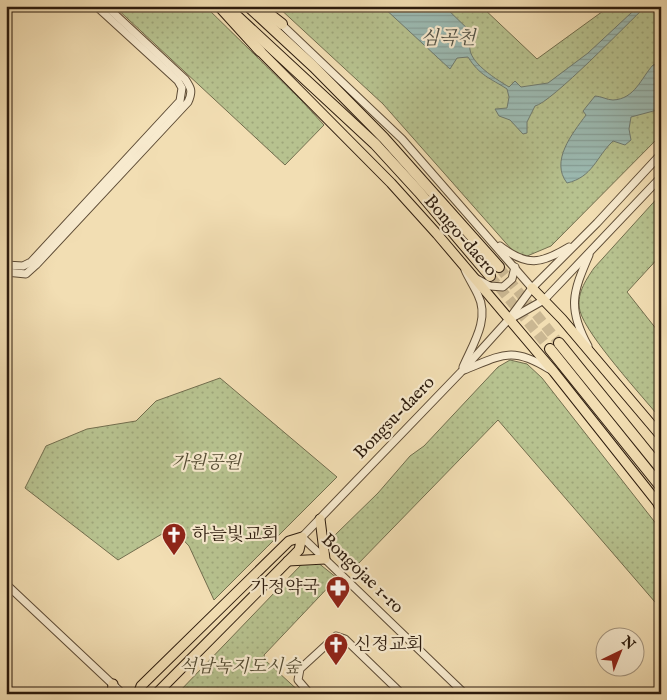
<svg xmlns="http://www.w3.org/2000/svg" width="667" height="700" font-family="'IM FELL English','Noto Serif KR',serif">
<defs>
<pattern id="grass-dots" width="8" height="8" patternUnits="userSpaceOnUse" patternTransform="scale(1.25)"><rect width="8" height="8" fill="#b7c28f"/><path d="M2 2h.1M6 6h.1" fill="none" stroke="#9ea67a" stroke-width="1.8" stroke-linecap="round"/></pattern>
<pattern id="water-rules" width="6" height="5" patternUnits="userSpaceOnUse" patternTransform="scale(1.25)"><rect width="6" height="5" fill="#9cbbb3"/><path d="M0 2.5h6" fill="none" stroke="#87a099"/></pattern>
</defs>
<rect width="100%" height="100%" fill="#f2deb3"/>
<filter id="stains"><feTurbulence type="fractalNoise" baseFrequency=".004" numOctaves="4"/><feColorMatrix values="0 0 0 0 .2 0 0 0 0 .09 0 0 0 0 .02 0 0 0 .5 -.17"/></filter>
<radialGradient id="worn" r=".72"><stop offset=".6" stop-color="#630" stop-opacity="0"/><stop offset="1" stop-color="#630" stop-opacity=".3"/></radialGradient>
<g fill="url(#grass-dots)" stroke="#726e4e">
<path d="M114,6H205L301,100L324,125L285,165Z"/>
<path d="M277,6H481L537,59L610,6H661V135L551,246L520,259L383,104Z"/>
<path d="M661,194V255L627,292L661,335V419C643,397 586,335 580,311C576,295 585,281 594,268Z"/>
<path d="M510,360L527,364L542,378L661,530V609L498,420L355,567L334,547L335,535L378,493L410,456L424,446L498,367Z"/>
<path d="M220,378L337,477L214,600L189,546L172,528L118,560L25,488L46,446L87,429L136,421L156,401Z"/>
<path d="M308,562H317L337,578L264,655L266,661L302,694H177L301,565Z"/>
</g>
<g fill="url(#water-rules)" stroke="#6f7b71">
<path d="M382,6H444L473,34L474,38C457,56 496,79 509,87L515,81L521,87L548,83L588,53L631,13L640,6H646C628,23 551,103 535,106L527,122V133L523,134L510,120L499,116L495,109L507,108L509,97L507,89C490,78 480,76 468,57L457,58L450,69Z"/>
<path d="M661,63V109L631,117L629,129L631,140L625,145L613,141C596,157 593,177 567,183C550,161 572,134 586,115L583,111L595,96C601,96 607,100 613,100C635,99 641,78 653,65Z"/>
</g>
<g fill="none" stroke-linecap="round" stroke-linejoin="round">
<g stroke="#cab792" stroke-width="10" stroke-dasharray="10 5" stroke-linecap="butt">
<path d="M499,267L559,343"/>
<path d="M490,276L550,349"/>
</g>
<defs>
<g id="minor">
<path d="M279,22L402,139L532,288"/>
<path d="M500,246C527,267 541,264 569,247"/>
<path d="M6,265L23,266L31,262L180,101L182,88L178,81L96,6"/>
<path d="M6,272L26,274L36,265L188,102C193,91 191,88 185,79L106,6"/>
<path d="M477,279L490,286L503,287L512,279L515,267"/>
<path d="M512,318L544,300L661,177"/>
<path d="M588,346C567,308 573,292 589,255"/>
<path d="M463,367C473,344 490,319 478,295C474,286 469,279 465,270"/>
<path d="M464,370C502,355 512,346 549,369"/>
<path d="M6,584L123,694"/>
<path d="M310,694L298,680L300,669L336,636L345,639L402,694"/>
<path d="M465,694L302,537L461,372L509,319L532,288L597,223L661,154"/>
</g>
<g id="major">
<path d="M256,47L391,183L437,234L554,372L661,507"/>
<path d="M532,288L562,319L661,436"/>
<path d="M288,561L325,559L320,519"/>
<path d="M112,694L113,684"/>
<path d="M138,694L141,686L289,541L302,537L299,550L156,694"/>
</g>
<g id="highway">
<path d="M219,6L260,51"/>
<path d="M226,6L375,144L419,192L490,276"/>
<path d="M248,6L314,67L384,138L499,267"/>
<path d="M259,6L282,24"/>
<path d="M559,343L661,469"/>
<path d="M550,349L661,487"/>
<path d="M659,505L661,507"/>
</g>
</defs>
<use href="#minor" stroke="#5e4c36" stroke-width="9"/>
<use href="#major" stroke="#2c1b0d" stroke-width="11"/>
<use href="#highway" stroke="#2c1b0d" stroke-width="12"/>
<use href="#minor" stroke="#f7eace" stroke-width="7"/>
<use href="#major" stroke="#f2deb3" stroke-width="9"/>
<use href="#highway" stroke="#f2deb3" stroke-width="10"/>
</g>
<defs>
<symbol id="church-pin" viewBox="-11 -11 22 30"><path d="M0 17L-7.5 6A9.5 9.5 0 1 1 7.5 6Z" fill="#8f2418" stroke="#f7eace"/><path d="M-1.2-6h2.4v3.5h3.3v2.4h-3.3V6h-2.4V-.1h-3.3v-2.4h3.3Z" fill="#fff"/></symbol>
<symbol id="pharmacy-pin" viewBox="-11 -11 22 30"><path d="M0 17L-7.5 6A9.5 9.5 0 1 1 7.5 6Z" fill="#8f2418" stroke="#f7eace"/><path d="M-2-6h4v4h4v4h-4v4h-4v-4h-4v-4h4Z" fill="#fff"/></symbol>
</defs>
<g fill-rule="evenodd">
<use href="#church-pin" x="160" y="521" width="28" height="38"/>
<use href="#pharmacy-pin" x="324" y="574" width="28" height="38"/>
<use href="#church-pin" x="322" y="631" width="28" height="38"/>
</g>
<g text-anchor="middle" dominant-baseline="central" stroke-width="4.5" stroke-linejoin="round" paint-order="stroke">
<g font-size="18" fill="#2c1b0d" stroke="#f7eace">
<text transform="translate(460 236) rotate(49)">Bongo-daero</text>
<text transform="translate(395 418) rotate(-46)">Bongsu-daero</text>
<text transform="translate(362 574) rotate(44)">Bongojae 1-ro</text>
</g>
<g font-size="18" font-style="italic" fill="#564d34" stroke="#f7eace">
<text x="206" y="463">가원공원</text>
<text x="240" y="667">석남녹지도시숲</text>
</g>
<g font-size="18" fill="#2c1b0d" stroke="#f7eace" text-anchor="start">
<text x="192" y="535">하늘빛교회</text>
<text x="320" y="588" text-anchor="end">가정약국</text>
<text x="354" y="645">신정교회</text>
</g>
<g font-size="19" font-style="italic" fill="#535347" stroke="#f7eace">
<text x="448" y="39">심곡천</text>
</g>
</g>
<rect width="667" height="700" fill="none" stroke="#f2deb3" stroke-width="25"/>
<rect x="8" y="8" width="652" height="685" fill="none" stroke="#2c1b0d" stroke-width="2.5"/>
<rect x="12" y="12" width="642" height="675" fill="none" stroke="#2c1b0d"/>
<g transform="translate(620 652) rotate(43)"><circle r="24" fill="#f7eace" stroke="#a69781"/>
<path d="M0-4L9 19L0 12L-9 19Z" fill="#8f2418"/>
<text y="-8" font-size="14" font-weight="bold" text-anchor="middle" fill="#2c1b0d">N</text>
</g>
<rect width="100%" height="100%" filter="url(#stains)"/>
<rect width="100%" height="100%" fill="url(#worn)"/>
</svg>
